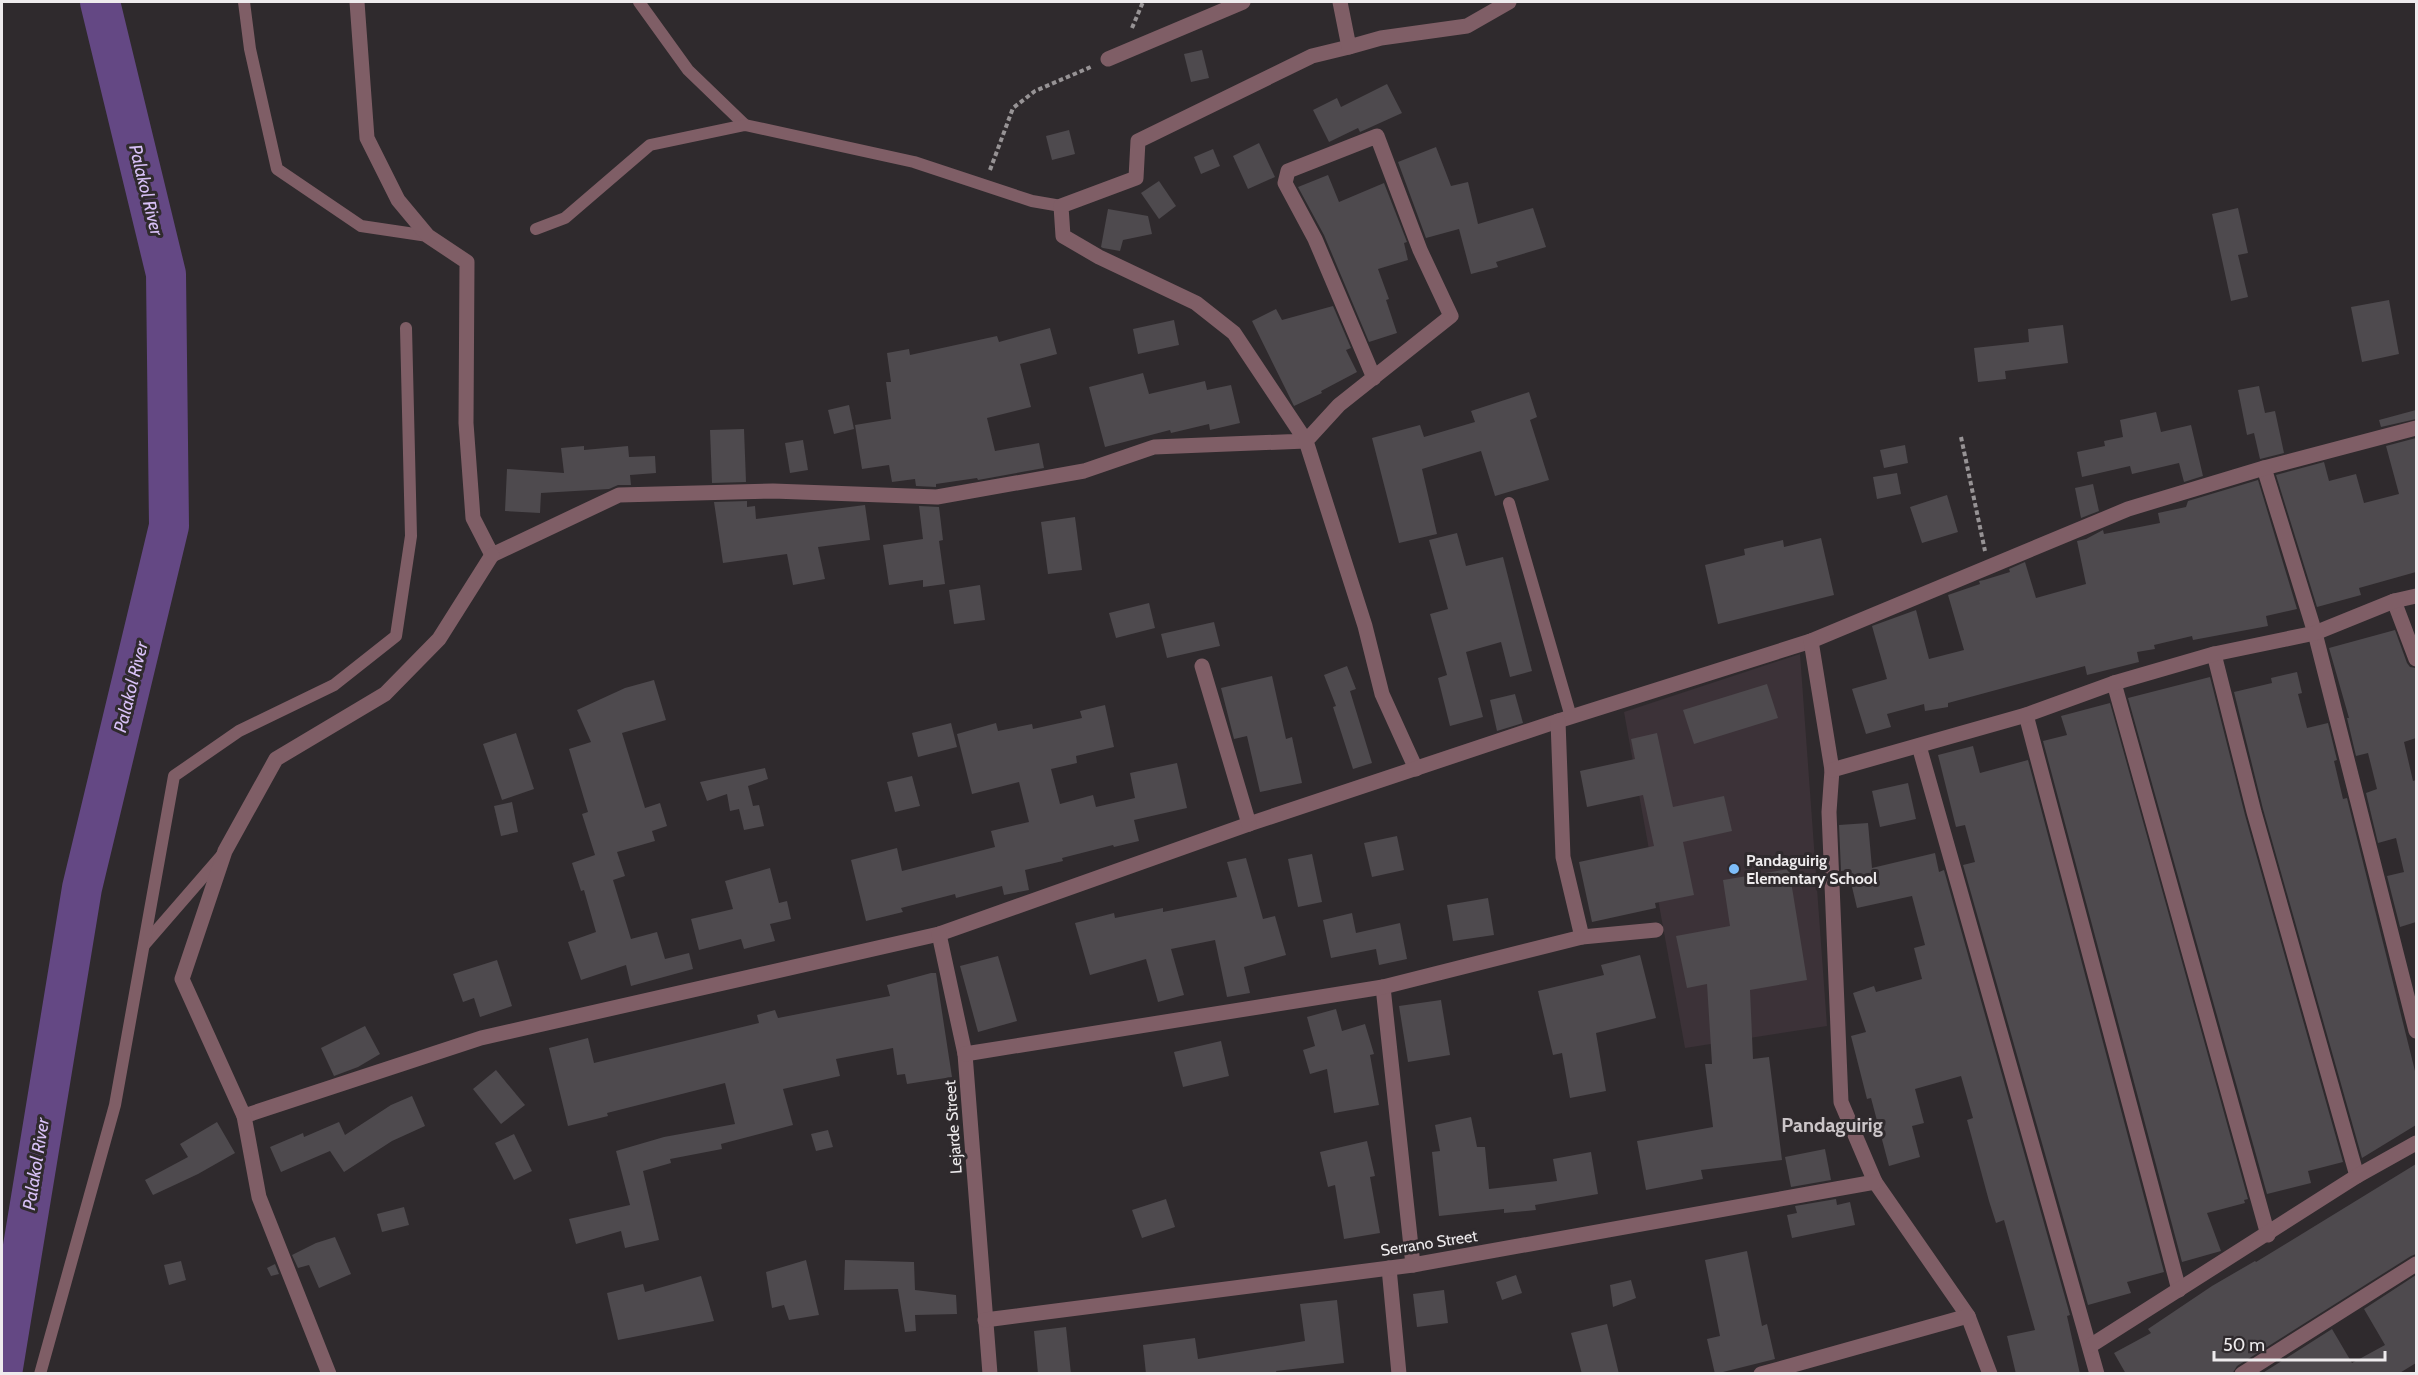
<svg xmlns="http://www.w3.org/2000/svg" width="2418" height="1375" font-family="Cabin,sans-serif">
<rect width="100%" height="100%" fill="#2f2a2d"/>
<path fill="#3c3238" d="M1800,654L1827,1026L1685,1048L1624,712Z"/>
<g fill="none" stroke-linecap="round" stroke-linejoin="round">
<path stroke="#644884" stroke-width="40" d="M2,1374L82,888L169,526L166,274L100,2"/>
</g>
<g fill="#4e4a4e">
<path d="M1202,50L1209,78L1191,82L1184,54Z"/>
<path d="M1387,84L1402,113L1360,132L1358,128L1329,142L1313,110L1337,98L1341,107Z"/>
<path d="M1069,130L1075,154L1052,160L1046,136Z"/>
<path d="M1259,143L1275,177L1248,189L1233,156Z"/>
<path d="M1436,147L1451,186L1468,182L1478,224L1533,208L1546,247L1496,262L1498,267L1471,274L1459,229L1426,238L1398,162Z"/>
<path d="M1213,149L1220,166L1201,174L1194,157Z"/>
<path d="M1328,175L1339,202L1384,183L1407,242L1404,243L1408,260L1378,269L1389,299L1386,300L1397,333L1369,342L1324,235L1298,187Z"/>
<path d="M1159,181L1176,206L1159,219L1141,193Z"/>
<path d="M2238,208L2248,253L2238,255L2248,297L2231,301L2212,214Z"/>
<path d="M1108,209L1148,216L1152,234L1123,240L1120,251L1103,248L1101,247Z"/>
<path d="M2389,300L2399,354L2362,362L2351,307Z"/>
<path d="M1333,306L1351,348L1346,350L1357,372L1321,391L1322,393L1294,406L1252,321L1276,309L1282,320Z"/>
<path d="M1174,320L1179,345L1138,354L1133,329Z"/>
<path d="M2063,325L2068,363L2005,371L2006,379L1978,382L1974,348L2029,342L2028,329Z"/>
<path d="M1050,328L1057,354L1020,364L1031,407L987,418L995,451L1039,443L1044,468L978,480L977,478L936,484V487L916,486L915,479L892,482L889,465L862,469L855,425L891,419L886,382H891L887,353L909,349L910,355L997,336L999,342Z"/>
<path d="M1143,373L1149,394L1205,381L1207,390L1231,385L1240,423L1210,430L1209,424L1171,433L1170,430L1105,447L1089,387Z"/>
<path d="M2259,386L2265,413L2275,411L2284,453L2260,459L2254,433L2247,435L2238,390Z"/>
<path d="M1529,392L1537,417L1530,420L1549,480L1495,496L1481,451L1422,469L1437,534L1399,543L1372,438L1420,425L1424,437L1475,422L1471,411Z"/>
<path d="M849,405L854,429L834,434L828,410Z"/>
<path d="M2416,410V419L2381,427L2379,420Z"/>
<path d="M2156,412L2161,432L2191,425L2203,476L2184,482L2179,463L2132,474L2130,466L2082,477L2077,452L2105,446L2104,441L2123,437L2120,420Z"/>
<path d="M744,429L746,482L712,483L710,430Z"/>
<path d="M2416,438V572L2359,588L2361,595L2317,607L2276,475L2324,462L2329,481L2356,474L2364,503L2399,494L2386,446Z"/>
<path d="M803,440L808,470L790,473L785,443Z"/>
<path d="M1905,445L1908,463L1884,468L1880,450Z"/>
<path d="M584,446V450L628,446L629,457L655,456L656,473L630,475L631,485H618L609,489L541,493L540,513L505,511L507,469L564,473L561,448Z"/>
<path d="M1897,473L1901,494L1877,499L1873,477Z"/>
<path d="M2258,480L2297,609L2266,616L2268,626L2193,640L2192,636L2154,645L2155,649L2137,652L2139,662L2087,675L2085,666L1948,703V707L1925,711L1924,704L1887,714L1891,727L1866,734L1852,689L1887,679L1872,626L1916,610L1929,659L1964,650L1948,595L1980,584L1979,581L1984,580L2010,572L2009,569L2025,562L2036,598L2086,584L2077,541L2086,539L2103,530L2104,534L2160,523L2158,513L2186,507L2188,501Z"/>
<path d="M2093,484L2099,511L2081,518L2075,488Z"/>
<path d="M1947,495L1958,532L1922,543L1910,507Z"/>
<path d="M747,501V507L755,506L756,519L865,505L870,540L818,547L825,579L793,585L787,554L723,563L714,502Z"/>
<path d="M919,506L939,507L943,540L939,541L945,584L923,587V580L889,585L883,545L923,539Z"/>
<path d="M1075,517L1082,570L1048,574L1041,522Z"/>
<path d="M1457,533L1466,566L1503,557L1532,671L1510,677L1501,642L1466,652L1483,717L1450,726L1438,678L1447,675L1430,614L1448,609L1429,540Z"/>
<path d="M1821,538L1834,595L1718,624L1705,565L1745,555L1744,549L1783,540L1784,547Z"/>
<path d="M980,585L985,620L954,624L949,590Z"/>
<path d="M1149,603L1155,628L1116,638L1109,613Z"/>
<path d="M1214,622L1220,646L1167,658L1161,634Z"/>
<path d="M2395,630L2407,663L2410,667L2416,668V738L2404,742L2413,781L2416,780V922L2400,927L2387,876L2404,872L2396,838L2378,843L2366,793L2377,789L2368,753L2356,756L2347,718H2349L2329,648Z"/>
<path d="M1347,666L1356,689L1350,691L1372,763L1353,769L1333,707L1336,706L1324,675Z"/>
<path d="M2297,672L2302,693L2298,694L2307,728L2328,723L2337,760L2334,761L2343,799L2347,798L2416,1075V1125L2362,1158L2263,809L2234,692L2272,683L2271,678Z"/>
<path d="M1272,676L1286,739L1292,737L1302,783L1260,792L1247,736L1234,739L1221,688Z"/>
<path d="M2210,677L2245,815L2343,1162L2308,1171L2311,1183L2267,1194L2128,698Z"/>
<path d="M654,680L666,720L622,733L645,808L660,803L667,826L652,831L655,841L617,852L625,876L613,880L631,939L657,932L665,959L689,953L693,969L631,986L626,965L581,980L568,942L596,932L584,890L581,891L572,863L595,855L582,814L588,812L569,749L591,742L577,710L625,688Z"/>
<path d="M1767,684L1778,718L1694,744L1683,710Z"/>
<path d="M1515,694L1523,723L1497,731L1490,700Z"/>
<path d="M2110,703L2248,1199L2244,1200L2245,1203L2207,1213L2221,1251L2182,1262L2043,741L2067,735L2061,716Z"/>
<path d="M1105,705L1114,747L1076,756L1077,763L1051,769L1060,804L1093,795L1096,807L1135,798L1130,773L1177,763L1187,808L1134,820L1139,841L1114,847L1113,845L1062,858L1063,861L1025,870L1029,890L1004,895L1002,886L956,898L955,894L901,908L903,912L866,921L851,860L897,848L902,871L995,847L991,831L1029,822L1019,782L972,794L957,734L996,723L998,731L1032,724L1033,729L1082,718L1080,711Z"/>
<path d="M951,723L957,747L918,757L912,733Z"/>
<path d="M516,733L534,789L502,800L483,744Z"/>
<path d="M1657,733L1673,807L1724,796L1732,831L1683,842L1694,895L1655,903L1656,908L1592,922L1579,862L1654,846L1643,795L1587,807L1580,771L1635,759L1631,739Z"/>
<path d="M1973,746L1980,773L2028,760L2164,1272L2127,1282L2131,1293L2088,1305L1963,865L1975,862L1965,825L1956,827L1938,755Z"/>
<path d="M765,768L768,779L748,786L753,806L759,805L764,826L744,830L739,809L730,811L727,794L707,801L700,782Z"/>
<path d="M912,776L920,806L895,812L887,782Z"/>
<path d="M1908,783L1916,819L1880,827L1872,791Z"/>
<path d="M512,802L518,832L501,836L494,806Z"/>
<path d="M1868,823L1872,868L1935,853L1939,872L1944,870L2070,1315L2067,1316L2080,1374H2016L2007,1336L2035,1330L2004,1220L1996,1223L1989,1201L1967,1120L1973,1118L1961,1076L1915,1089L1924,1123L1912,1126L1920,1157L1889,1166L1871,1098L1867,1099L1851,1036L1866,1032L1853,993L1874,986L1876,992L1922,979L1914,948L1925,945L1912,896L1857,908L1848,870L1841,871L1839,825Z"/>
<path d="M1397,836L1404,870L1372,877L1364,843Z"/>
<path d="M1312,854L1322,902L1298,907L1288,859Z"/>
<path d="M1246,858L1263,919L1275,916L1286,955L1244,967L1250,993L1227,997L1215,940L1171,949L1184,995L1158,1002L1146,959L1090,975L1075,923L1114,913L1115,918L1163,908V912L1237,897L1227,862Z"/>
<path d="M770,868L779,903L787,901L791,919L770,924L775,941L744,949L741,939L699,950L691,919L733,909L725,881Z"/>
<path d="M1789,869L1807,980L1750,990L1753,1059L1769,1057L1782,1160L1701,1170L1703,1179L1646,1190L1637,1141L1713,1127L1705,1064H1712L1707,984L1687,988L1676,936L1730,926L1723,880Z"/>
<path d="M1488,898L1494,935L1453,941L1447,905Z"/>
<path d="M1352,913L1356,933L1400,923L1407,959L1379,965L1376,949L1331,958L1323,920Z"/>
<path d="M1640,955L1656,1018L1596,1033L1606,1091L1570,1098L1562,1053L1553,1055L1538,991L1604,975L1601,965Z"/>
<path d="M998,956L1017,1021L978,1032L960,966Z"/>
<path d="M497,960L512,1006L480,1017L474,998L463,1002L453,974Z"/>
<path d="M931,973H936L952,1077L907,1084L905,1074L897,1075L893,1048L836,1059L840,1076L783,1089L793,1125L721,1144L722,1149L670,1159L671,1163L643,1171L659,1240L625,1248L621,1231L576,1244L569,1219L630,1205L616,1151L664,1137L735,1124L725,1083L607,1113L608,1116L568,1126L549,1048L588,1038L594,1063L759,1023L757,1015L775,1010L778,1018L890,996L887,985Z"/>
<path d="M1441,1000L1450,1055L1408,1062L1399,1006Z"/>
<path d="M1336,1009L1342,1031L1365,1024L1374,1054L1370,1055L1379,1105L1334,1113L1327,1069L1310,1074L1303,1050L1315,1046L1307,1017Z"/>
<path d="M365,1026L380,1054L358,1067L334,1076L321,1048Z"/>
<path d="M1221,1041L1229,1076L1183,1087L1174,1052Z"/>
<path d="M496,1070L525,1105L501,1124L473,1089Z"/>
<path d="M412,1096L425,1126L392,1141L344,1172L330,1151L281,1172L270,1147L303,1133L304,1137L339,1122L345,1135L391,1105Z"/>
<path d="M1471,1117L1477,1147H1485L1489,1189L1557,1181L1553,1159L1591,1152L1598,1194L1535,1205L1536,1210L1504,1213V1209L1439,1216L1432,1152L1440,1151L1435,1125Z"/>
<path d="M217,1122L235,1153L198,1174L153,1195L145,1180L188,1157L180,1144Z"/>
<path d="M828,1130L833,1147L816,1151L811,1134Z"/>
<path d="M514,1134L532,1171L514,1180L495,1143Z"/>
<path d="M1367,1141L1375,1176L1370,1177L1380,1233L1344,1239L1335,1185L1328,1187L1320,1152Z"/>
<path d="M1825,1149L1831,1180L1791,1187L1785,1157Z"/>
<path d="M2416,1164V1254L2411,1256L2237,1366L2232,1374H2126L2114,1353L2151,1333L2148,1329L2212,1286L2255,1261L2256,1262Z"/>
<path d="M1166,1199L1175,1227L1142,1238L1132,1210Z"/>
<path d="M1836,1199L1837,1205L1850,1202L1855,1225L1792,1238L1787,1215L1797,1213L1795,1206Z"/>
<path d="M404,1207L409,1225L382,1232L377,1214Z"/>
<path d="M335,1237L351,1274L319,1288L309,1265L298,1268L292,1255L316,1243Z"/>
<path d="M1747,1251L1762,1326L1767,1324L1775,1359L1715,1374L1707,1339L1720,1336L1705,1260Z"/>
<path d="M806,1260L819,1315L789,1320L784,1305L772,1308L766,1272Z"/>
<path d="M845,1260L914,1262L915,1290L956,1295L957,1314L915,1315L916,1331L905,1332L898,1289L844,1290Z"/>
<path d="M181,1261L186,1280L169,1285L164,1265Z"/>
<path d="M275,1264L279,1274L271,1276L267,1268Z"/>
<path d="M1516,1275L1522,1293L1502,1300L1496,1282Z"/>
<path d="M2416,1275V1363L2398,1374H2261L2332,1329L2352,1363L2385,1345L2364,1309Z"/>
<path d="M701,1276L714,1321L618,1340L607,1293L643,1284L645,1292Z"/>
<path d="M1631,1280L1636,1298L1613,1307L1610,1285Z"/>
<path d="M1444,1290L1448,1323L1417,1327L1413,1294Z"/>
<path d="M1337,1300L1344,1363L1276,1371L1277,1374H1146L1143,1345L1195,1338L1198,1359L1305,1341L1300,1304Z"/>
<path d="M1607,1324L1619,1374H1582L1571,1333Z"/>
<path d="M1066,1327L1071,1374H1038L1034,1331Z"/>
</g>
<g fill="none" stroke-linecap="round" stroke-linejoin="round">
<g stroke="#979395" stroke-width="4" stroke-dasharray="4.5 3" stroke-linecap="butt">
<path d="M1132,28L1143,2"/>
<path d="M990,170L1013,108L1035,91L1093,66"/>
<path d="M1961,437L1985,551"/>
</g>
<g stroke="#7f5e66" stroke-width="12">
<path d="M244,2L250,49L277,169L361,226L428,236"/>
<path d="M639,2L688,70L745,125"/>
<path d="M536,229L565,218L650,145L745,125L914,162L1032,201L1061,206"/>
<path d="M1509,503L1571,717"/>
<path d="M144,945L223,854"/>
<path d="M40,1374L115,1105L174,776L239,731L334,685L396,636L411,536L406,328"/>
</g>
<g stroke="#7f5e66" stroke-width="15">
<path d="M357,2L367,138L398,200L428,236L467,262L466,423L473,518L492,555L619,495L773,491L937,497L1084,471L1154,447L1306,441L1234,333L1196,303L1099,257L1063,236L1061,206L1136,178L1138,141L1312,56L1349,47"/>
<path d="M1340,2L1349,47L1381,38L1467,26L1509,2"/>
<path d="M1108,59L1243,2"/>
<path d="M1374,378L1315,239L1285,183L1288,171L1377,136L1420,250L1451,316L1339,405L1306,441L1365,626L1382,694L1416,769"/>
<path d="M2264,468L2315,633L2416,1031"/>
<path d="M492,555L439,639L385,694L276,759L225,851L182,979L244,1116L481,1038L939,934L1249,824L1558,721L1811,641L2128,509L2264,468L2416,428"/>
<path d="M2394,601L2416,659"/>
<path d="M1811,641L1832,770L1829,812L1841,1102L1875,1182L1968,1316L1990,1374"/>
<path d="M2214,654L2254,812L2357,1176"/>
<path d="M1202,666L1249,824"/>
<path d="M2114,683L2268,1235"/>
<path d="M2026,715L2179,1290"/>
<path d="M1558,721L1563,857L1582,937"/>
<path d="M1919,746L2097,1374"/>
<path d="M1832,770L2026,715L2114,683L2214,654L2315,633L2394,601L2416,596"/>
<path d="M939,934L965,1054L990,1374"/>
<path d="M1383,987L1413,1265"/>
<path d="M965,1054L1383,987L1582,937L1656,930"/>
<path d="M244,1116L259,1197L329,1374"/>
<path d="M1389,1268L1399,1374"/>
<path d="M985,1320L1413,1265L1875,1182"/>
<path d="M2090,1346L2357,1176L2416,1143"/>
<path d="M1761,1374L1968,1316"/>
<path d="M2242,1374L2416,1264"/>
</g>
</g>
<circle fill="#7ebdf9" stroke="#2f2a2d" stroke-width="2" cx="1734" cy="869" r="6"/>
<g text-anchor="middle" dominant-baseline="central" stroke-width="6" stroke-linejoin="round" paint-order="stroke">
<g font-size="16" font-weight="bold" fill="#eeebed" stroke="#2f2a2d" text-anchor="start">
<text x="1746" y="860">Pandaguirig<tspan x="1746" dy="18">Elementary School</tspan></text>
</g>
<g font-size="16" fill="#eeebed" stroke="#2f2a2d">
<text transform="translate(953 1127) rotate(-94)">Lejarde Street</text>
<text transform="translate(1429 1243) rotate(-9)">Serrano Street</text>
</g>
<g font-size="18" font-style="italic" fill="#d8c1f7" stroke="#2f2a2d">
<text transform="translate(146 190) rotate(76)">Palakol River</text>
<text transform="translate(131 687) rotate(-76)">Palakol River</text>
<text transform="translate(36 1164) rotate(-81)">Palakol River</text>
</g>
<g font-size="20" font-weight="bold" fill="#cbc5c8" stroke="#2f2a2d">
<text x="1832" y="1125">Pandaguirig</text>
</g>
</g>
<rect width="2418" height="1375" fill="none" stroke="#eeebed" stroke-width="6"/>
<path d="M2214 1351v9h171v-9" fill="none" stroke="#eeebed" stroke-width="3"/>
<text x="2223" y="1351" font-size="18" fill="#eeebed" stroke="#2f2a2d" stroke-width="4.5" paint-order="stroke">50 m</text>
</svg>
